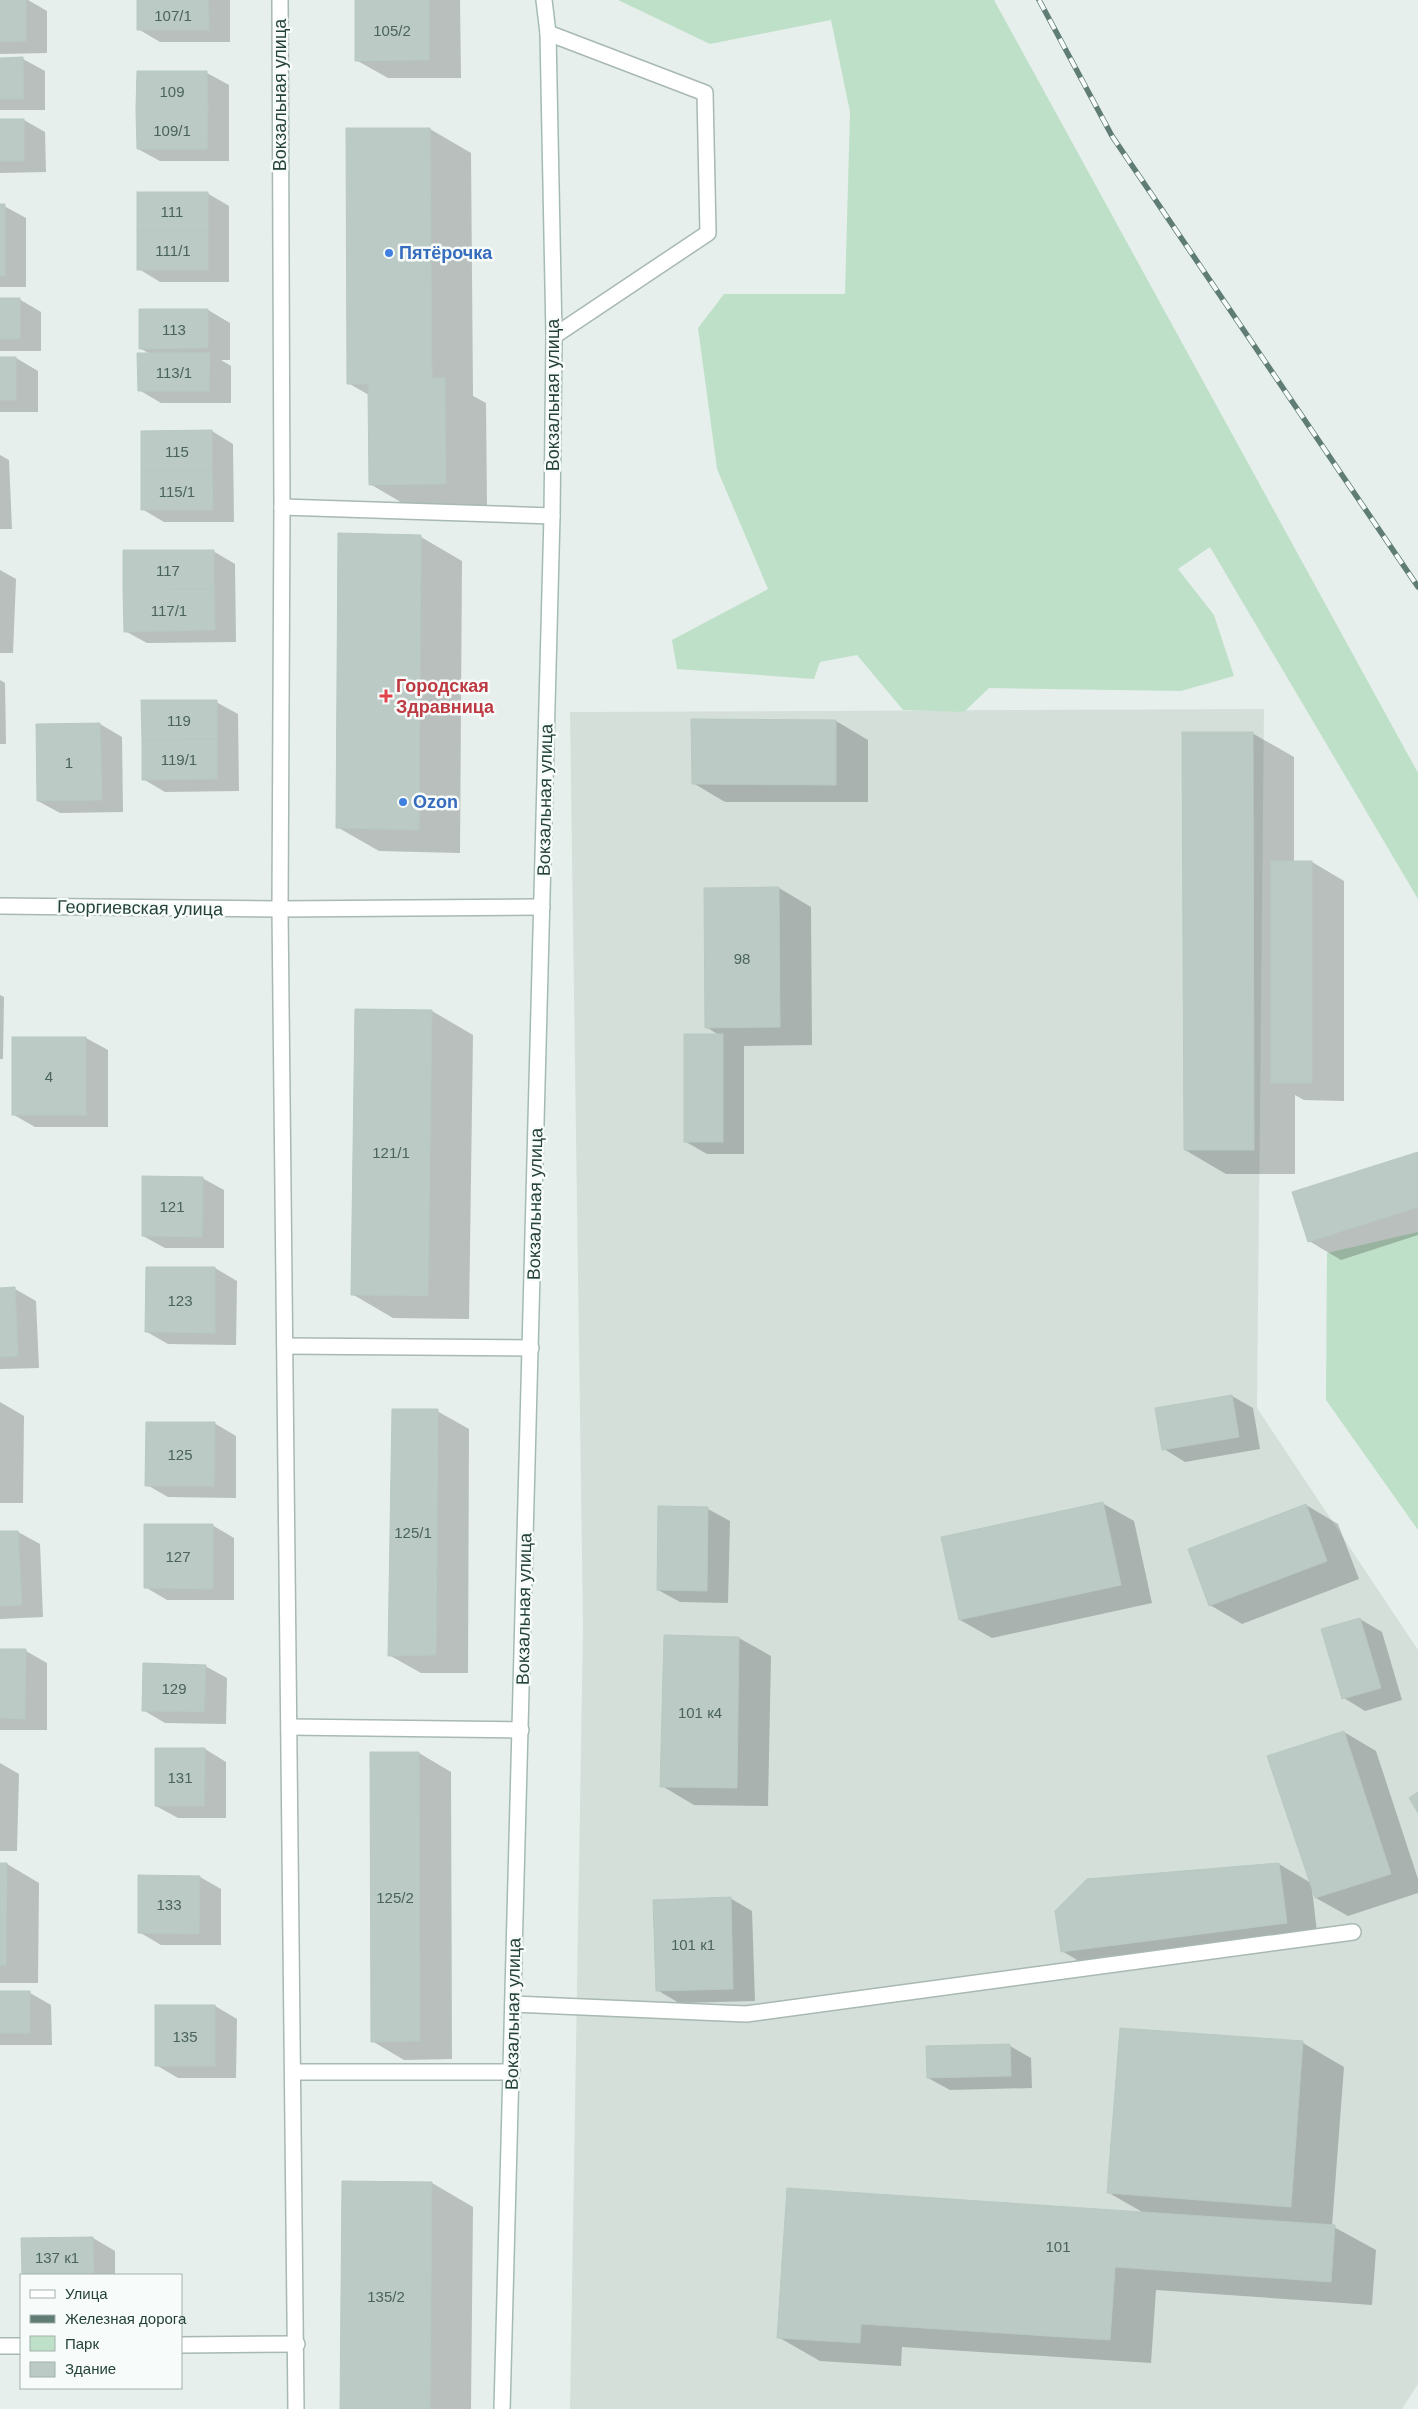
<svg xmlns="http://www.w3.org/2000/svg" width="1418" height="2409" font-family="Arial,sans-serif">
<rect width="100%" height="100%" fill="#e6efeb"/>
<path fill="#d4dfda" d="M1264,709L1257,1408L1418,1650V2384L1402,2409H570L583,1627L570,712Z"/>
<g fill="#bfe0c8">
<path d="M618,0H994L1418,773V899L1210,547L1178,569L1214,615L1234,676L1181,691L989,688L964,712L903,710L857,655L820,662L814,679L677,669L672,640L768,589L717,469L698,328L724,294H845L850,112L831,20L710,44Z"/>
<path d="M1418,1232V1530L1326,1400L1327,1253Z"/>
</g>
<g fill="#0003">
<path d="M0,0H28L47,11V53L0,54Z"/>
<path d="M138,0H230V42H160L138,29Z"/>
<path d="M356,0H460L461,78H388L356,60Z"/>
<path d="M0,59H23L45,71V110H0Z"/>
<path d="M138,73H207L229,85V161H160L138,149Z"/>
<path d="M0,120H24L45,132L46,172L0,173Z"/>
<path d="M430,129L471,153L473,396L486,403L487,507L411,508L370,484L369,395L348,383L347,130Z"/>
<path d="M207,193L229,206V282H160L139,269Z"/>
<path d="M0,206H4L26,218V287H0Z"/>
<path d="M0,299H19L41,312V351H0Z"/>
<path d="M208,310L230,323V360H221L231,366V403H161L139,390L150,354L140,348V311Z"/>
<path d="M0,358H16L38,371V412H0Z"/>
<path d="M212,431L233,444L234,522H164L142,509Z"/>
<path d="M0,455L9,460L12,529H0Z"/>
<path d="M421,537L462,561L460,853L379,851L337,827Z"/>
<path d="M213,551L235,564L236,642L147,643L125,631Z"/>
<path d="M0,570L16,579L13,653H0Z"/>
<path d="M0,680L5,683L6,744H0Z"/>
<path d="M216,702L238,714L239,791L165,792L143,779Z"/>
<path d="M836,721L868,740V802H725L693,783Z"/>
<path d="M100,724L122,737L123,812L60,813L38,801Z"/>
<path d="M1252,733L1294,757V862H1312L1344,881V1101L1304,1100L1295,1095V1174H1226L1185,1150Z"/>
<path d="M779,888L811,907L812,1045L744,1046V1154H707L686,1142L719,1035L706,1027Z"/>
<path d="M0,995L4,997L3,1059H0Z"/>
<path d="M432,1011L473,1035L469,1319L393,1318L352,1294Z"/>
<path d="M14,1038H86L108,1050V1127H35L14,1115Z"/>
<path d="M1418,1153V1235L1341,1260L1309,1241Z"/>
<path d="M202,1178L224,1190V1248H165L143,1236Z"/>
<path d="M215,1268L237,1281L236,1345L168,1344L147,1332Z"/>
<path d="M0,1289H15L36,1301L39,1368L0,1369Z"/>
<path d="M1232,1396L1253,1408L1260,1449L1185,1462L1164,1449Z"/>
<path d="M0,1402L24,1416L23,1503H0Z"/>
<path d="M437,1411L469,1429L468,1673H421L389,1655Z"/>
<path d="M214,1423L236,1436V1498L168,1497L147,1485Z"/>
<path d="M1102,1503L1134,1521L1152,1603L992,1638L960,1620Z"/>
<path d="M1306,1505L1338,1524L1359,1579L1242,1624L1210,1605Z"/>
<path d="M708,1509L730,1521L728,1603L680,1602L658,1590Z"/>
<path d="M212,1525L234,1538V1600H167L145,1587Z"/>
<path d="M18,1532L40,1544L43,1617L0,1619V1533Z"/>
<path d="M1360,1619L1382,1632L1402,1700L1365,1711L1344,1698Z"/>
<path d="M665,1636L739,1638L771,1656L768,1806L694,1805L662,1786Z"/>
<path d="M0,1650L26,1651L47,1663V1730H0Z"/>
<path d="M205,1666L227,1678L226,1724L165,1723L143,1710Z"/>
<path d="M1344,1732L1376,1751L1418,1879V1893L1348,1916L1316,1898L1312,1889L1318,1941L1094,1970L1062,1951L1279,1864L1311,1883Z"/>
<path d="M205,1749L226,1762V1818H178L156,1806Z"/>
<path d="M419,1753L451,1772L452,2059L404,2060L372,2041Z"/>
<path d="M0,1763L19,1774L17,1851H0Z"/>
<path d="M0,1864H7L39,1883L38,1983H0Z"/>
<path d="M200,1877L221,1889V1945H161L139,1932Z"/>
<path d="M730,1898L752,1911L755,2001L679,2003L657,1990Z"/>
<path d="M0,1993H30L51,2005L52,2045H0Z"/>
<path d="M215,2006L237,2019L236,2078H178L156,2065Z"/>
<path d="M1303,2043L1344,2067L1332,2226L1376,2250L1372,2305L1156,2290L1151,2363L902,2347L901,2366L820,2361L778,2337L1144,2213L1109,2193Z"/>
<path d="M1010,2046L1031,2058L1032,2088L950,2090L928,2078Z"/>
<path d="M432,2183L473,2207L471,2409H342Z"/>
<path d="M93,2238L115,2251V2275H23L22,2240Z"/>
</g>
<g fill="#bbcac4" stroke="#b8c9c2">
<path d="M0,0H26V41L0,42Z"/>
<path d="M137,0H208L209,30H137Z"/>
<path d="M355,0H429V60L355,61Z"/>
<path d="M23,57L24,99H0V58Z"/>
<path d="M137,71H207L208,110H136Z"/>
<path d="M136,110H208L207,149H137Z"/>
<rect x="0" y="119" width="24" height="42"/>
<path d="M346,128H430L432,378H445L446,484L369,485L368,384H347Z"/>
<rect x="137" y="192" width="71" height="39"/>
<rect x="0" y="204" width="5" height="72"/>
<rect x="137" y="231" width="71" height="39"/>
<rect x="0" y="298" width="20" height="41"/>
<path d="M139,309H208V348L139,349Z"/>
<path d="M137,353H210L209,391H138Z"/>
<rect x="0" y="357" width="16" height="43"/>
<path d="M212,430V470L141,471V431Z"/>
<path d="M212,470L213,510H141V471Z"/>
<path d="M338,533L421,535L419,830L336,828Z"/>
<path d="M123,550H214V589L123,590Z"/>
<path d="M214,589L215,630L124,632L123,590Z"/>
<path d="M141,700H217V739L142,740Z"/>
<path d="M691,719L836,720V785L692,784Z"/>
<path d="M100,723L102,800L37,801L36,724Z"/>
<path d="M1182,732H1253L1254,1150H1184Z"/>
<path d="M217,739V779L142,780V740Z"/>
<rect x="1271" y="861" width="41" height="222"/>
<path d="M779,887L780,1027L705,1028L704,888Z"/>
<path d="M355,1009L432,1010L428,1296L351,1295Z"/>
<rect x="684" y="1034" width="39" height="108"/>
<rect x="12" y="1037" width="74" height="78"/>
<path d="M1418,1152V1207L1308,1242L1292,1192Z"/>
<path d="M142,1176L203,1177L202,1237L142,1236Z"/>
<path d="M146,1267H215V1333L145,1332Z"/>
<path d="M15,1287L18,1356L0,1357V1288Z"/>
<path d="M1232,1395L1239,1437L1162,1450L1155,1408Z"/>
<path d="M392,1409H438L436,1655L388,1656Z"/>
<path d="M146,1422H215L214,1486H145Z"/>
<path d="M1103,1502L1121,1585L959,1620L941,1537Z"/>
<path d="M1306,1504L1327,1561L1209,1606L1188,1549Z"/>
<path d="M658,1506L708,1507L707,1591L657,1590Z"/>
<path d="M144,1524H213V1589L144,1588Z"/>
<path d="M0,1531H18L22,1605L0,1606Z"/>
<path d="M1360,1618L1381,1688L1342,1699L1321,1629Z"/>
<path d="M664,1635L739,1637L737,1788L660,1787Z"/>
<path d="M0,1649H26L25,1719L0,1718Z"/>
<path d="M143,1663L206,1665L204,1712L142,1711Z"/>
<path d="M1344,1731L1391,1874L1315,1898L1267,1756Z"/>
<path d="M155,1748H205L204,1806H155Z"/>
<path d="M370,1752H419L420,2041L371,2042Z"/>
<path d="M1418,1792V1813L1409,1798Z"/>
<path d="M0,1863H7L6,1966L0,1965Z"/>
<path d="M1279,1863L1287,1923L1061,1952L1055,1911L1087,1879Z"/>
<path d="M138,1875L200,1876L199,1934L138,1933Z"/>
<path d="M731,1897L733,1989L656,1991L653,1900Z"/>
<rect x="0" y="1991" width="30" height="42"/>
<rect x="155" y="2005" width="60" height="61"/>
<path d="M1120,2028L1303,2041L1291,2207L1107,2193Z"/>
<path d="M1010,2044L1011,2076L927,2078L926,2046Z"/>
<path d="M342,2181L432,2182L430,2409H340Z"/>
<path d="M787,2188L1335,2225L1331,2282L1115,2267L1110,2340L861,2324L860,2343L777,2338Z"/>
<path d="M93,2237L94,2275H22L21,2238Z"/>
</g>
<g fill="none" stroke-linecap="round" stroke-linejoin="round">
<defs>
<g id="lane">
<path d="M548,33L705,93L708,233L554,336"/>
<path d="M285,1346L531,1348"/>
<path d="M289,1727L521,1730"/>
<path d="M513,2004L746,2014L1353,1932"/>
<path d="M293,2072H512"/>
</g>
<g id="street">
<path d="M280,0L282,507L280,909L296,2409"/>
<path d="M282,507L552,516"/>
<path d="M0,906L280,909L542,907"/>
<path d="M181,2345L297,2344"/>
<path d="M0,2346H21"/>
</g>
<path id="secondary" d="M502,2409L552,516L554,336L548,33L544,0"/>
</defs>
<use href="#lane" stroke="#a8b8b2" stroke-width="18"/>
<use href="#street" stroke="#a8b8b2" stroke-width="18"/>
<use href="#secondary" stroke="#a4bbb3" stroke-width="18"/>
<use href="#lane" stroke="#fff" stroke-width="15"/>
<use href="#street" stroke="#fff" stroke-width="15"/>
<use href="#secondary" stroke="#fff" stroke-width="15"/>
<defs>
<path id="rail" d="M1039,0L1112,136L1418,587"/>
</defs>
<use href="#rail" stroke="#5f7d75" stroke-width="5.5"/>
<use href="#rail" stroke="#f7fbf9" stroke-width="4" stroke-dasharray="11" stroke-linecap="butt"/>
</g>
<g fill="#3f7fe0" stroke="#f7fbf9" stroke-width="2">
<circle cx="389" cy="253" r="5"/>
<circle cx="403" cy="802" r="5"/>
</g>
<path fill="#e0444e" stroke="#f7fbf9" stroke-width="2" d="M383.5 688.5h5v5h5v5h-5v5h-5v-5h-5v-5h5z"/>
<g text-anchor="middle" dominant-baseline="central" stroke-width="5" stroke-linejoin="round" paint-order="stroke">
<g font-size="15" fill="#4a645c">
<text x="173" y="15">107/1</text>
<text x="392" y="30">105/2</text>
<text x="172" y="91">109</text>
<text x="172" y="130">109/1</text>
<text x="172" y="211">111</text>
<text x="173" y="250">111/1</text>
<text x="174" y="329">113</text>
<text x="174" y="372">113/1</text>
<text x="177" y="451">115</text>
<text x="177" y="491">115/1</text>
<text x="168" y="570">117</text>
<text x="169" y="610">117/1</text>
<text x="179" y="720">119</text>
<text x="179" y="759">119/1</text>
<text x="69" y="762">1</text>
<text x="742" y="958">98</text>
<text x="49" y="1076">4</text>
<text x="391" y="1152">121/1</text>
<text x="172" y="1206">121</text>
<text x="180" y="1300">123</text>
<text x="180" y="1454">125</text>
<text x="413" y="1532">125/1</text>
<text x="178" y="1556">127</text>
<text x="174" y="1688">129</text>
<text x="700" y="1712">101 к4</text>
<text x="180" y="1777">131</text>
<text x="395" y="1897">125/2</text>
<text x="169" y="1904">133</text>
<text x="693" y="1944">101 к1</text>
<text x="185" y="2036">135</text>
<text x="1058" y="2246">101</text>
<text x="57" y="2257">137 к1</text>
<text x="386" y="2296">135/2</text>
</g>
<g font-size="18" fill="#24423a" stroke="#f7fbf9">
<text transform="translate(280 95) rotate(-90)">Вокзальная улица</text>
<text transform="translate(553 395) rotate(-90)">Вокзальная улица</text>
<text transform="translate(545 800) rotate(-89)">Вокзальная улица</text>
<text transform="translate(140 908) rotate(1)">Георгиевская улица</text>
<text transform="translate(535 1204) rotate(-89)">Вокзальная улица</text>
<text transform="translate(524 1609) rotate(-89)">Вокзальная улица</text>
<text transform="translate(513 2014) rotate(-89)">Вокзальная улица</text>
</g>
<g font-size="18" font-weight="bold" fill="#366cbe" stroke="#f7fbf9" text-anchor="start">
<text x="399" y="253">Пятёрочка</text>
<text x="413" y="802">Ozon</text>
</g>
<g font-size="18" font-weight="bold" fill="#be3a42" stroke="#f7fbf9" text-anchor="start">
<text x="396" y="686">Городская<tspan x="396" dy="21">Здравница</tspan></text>
</g>
</g>
<rect x="20" y="2274" width="162" height="115" fill="#f7fbf9" stroke="#a3b1ad"/>
<rect x="30" y="2290" width="25" height="8" fill="#ffffff" stroke="#a3b1ad"/>
<text x="65" y="2299" font-size="15" fill="#24423a">Улица</text>
<rect x="30" y="2315" width="25" height="8" fill="#5f7d75" stroke="#a3b1ad"/>
<text x="65" y="2324" font-size="15" fill="#24423a">Железная дорога</text>
<rect x="30" y="2336" width="25" height="15" fill="#bfe0c8" stroke="#a3b1ad"/>
<text x="65" y="2349" font-size="15" fill="#24423a">Парк</text>
<rect x="30" y="2362" width="25" height="15" fill="#bbcac4" stroke="#a3b1ad"/>
<text x="65" y="2374" font-size="15" fill="#24423a">Здание</text>
</svg>
